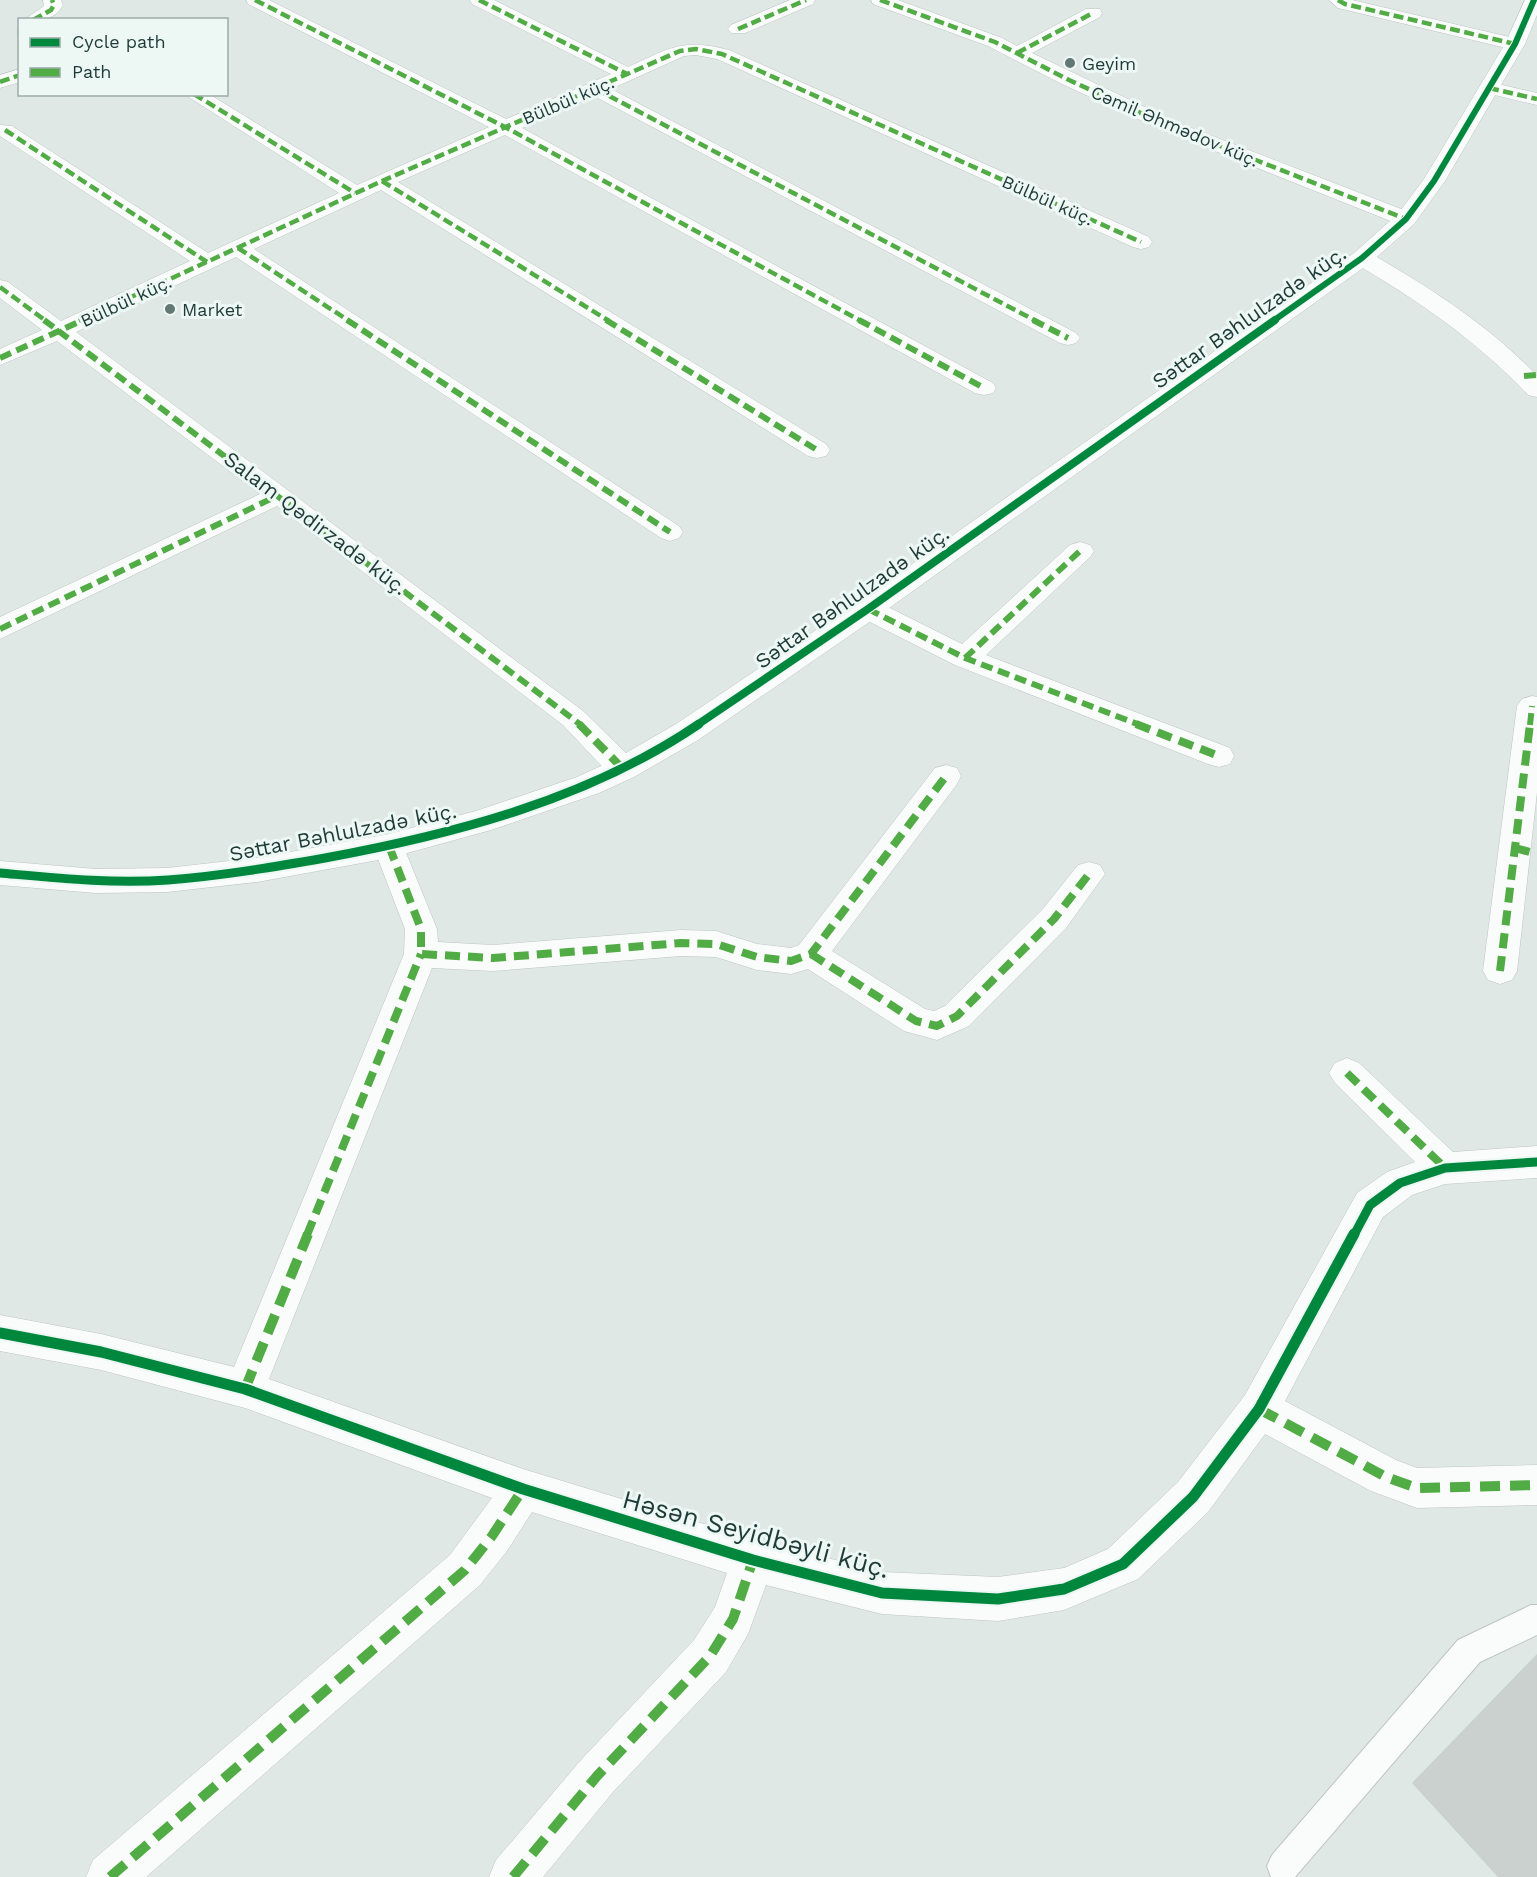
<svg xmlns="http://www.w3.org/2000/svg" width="1537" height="1877" font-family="'Work Sans',sans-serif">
<rect width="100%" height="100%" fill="#e0e8e6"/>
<path fill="#cad1cf" stroke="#c9d0ce" stroke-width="1.5" d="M1537,1655V1877H1499L1413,1783Z"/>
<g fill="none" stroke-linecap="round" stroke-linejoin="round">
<defs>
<path id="lane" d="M1531,1605H1537V1635L1480,1662L1295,1877H1271L1267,1866L1272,1855L1458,1640Z"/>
<g id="street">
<path d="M43,0H61L63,5C54,21 41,20 24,20L44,6Z"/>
<path d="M246,0H269L506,119L611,74L472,4L470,0H494L628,67C670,48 682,38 729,50L1149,237L1152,242L1149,247L1141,249L1133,247L717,59L696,55L684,56L611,89L1076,333L1080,338L1076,343L1068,345L1060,343L594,96L522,128L993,383L996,388L993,393L984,395L975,393L505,135L398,182L826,444L830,450L826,456L817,458L808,456L381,190L254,249L679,526L683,532L679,538L670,541L661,538L236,257L76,332L583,711L634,761L638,769L634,777L623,780L612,777L563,725L277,506L0,639V617L260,494L57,341L0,365V349L42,330L0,298V280L8,282L61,321L190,261L0,136V125L12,126L208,253L339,193L184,94H209L357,185L489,127L248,4Z"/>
<path d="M790,0H815L813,4L745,33H731L728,29L731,25Z"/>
<path d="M871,0H898L1002,38L1017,46L1086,9H1100L1102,13L1100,17L1032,53L1176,122L1414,214L1417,219L1414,224L1406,226L1398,224L1162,130L1062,84L988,46L873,4Z"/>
<path d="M1329,0H1352L1522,40L1525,44L1522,48L1515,50L1338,8Z"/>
<path d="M20,69V82L0,88V75Z"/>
<path d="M1489,82L1537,93V105L1482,92L1479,88L1482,84Z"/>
<path d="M1362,251L1370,253C1430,288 1489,325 1537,376V397L1528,395C1477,341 1418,300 1354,263L1351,258L1354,253Z"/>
<path d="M1080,542L1090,545L1094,551L1090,557L986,655L1230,748L1234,756L1230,764L1219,767L1208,764L955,665L858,616L854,609L858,602L868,600L878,602L962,644L1070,545Z"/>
<path d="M1532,696L1537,697V792L1517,971L1512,980L1500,984L1488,980L1483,971L1517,706L1522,699Z"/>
<path d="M946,765L957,768L961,776L957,784L832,951L925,1009L934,1011L945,1006L1042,910L1078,865L1089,862L1100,865L1105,874L1066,928L969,1026L937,1040L904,1031L808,969L791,974L757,970L716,957L681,956L493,971L432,968L269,1379L523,1469L753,1539L882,1572L998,1577L1064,1568L1108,1549L1178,1482L1245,1395L1357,1193L1387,1172L1415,1162L1335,1083L1329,1073L1335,1063L1347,1058L1359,1063L1453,1152L1537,1146V1178L1445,1184L1412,1195L1383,1217L1285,1401L1396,1460L1417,1468L1537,1465V1505L1417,1508L1371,1491L1265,1434L1208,1512L1138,1579L1064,1610L998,1621L882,1614L766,1585L748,1634L726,1672L613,1792L543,1877H489L496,1860L581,1760L694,1640L715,1607L727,1573L532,1512L507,1551L480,1585L146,1877H86L93,1860L450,1555L492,1498L245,1408L101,1370L0,1351V1315L101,1334L234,1367L404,954L405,929L373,846L378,838L389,834L400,838L437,929L438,942L493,945L681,930L716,931L757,944L791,948L799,945L935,768Z"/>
</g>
<path id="secondary" d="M1525,0H1537V15L1525,44L1445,181L1414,224L1370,263L878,616L698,740L634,777L599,793L491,830L389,858L257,882L167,892L96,893L0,885V861L96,869L167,868L257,858L389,834L476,811L577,777L612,761L676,724L858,602L1354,253L1398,214L1424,179L1505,44Z"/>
</defs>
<use href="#lane" stroke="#bdc5c3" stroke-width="2"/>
<use href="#street" stroke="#bdc5c3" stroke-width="1"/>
<use href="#secondary" stroke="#bcc5c3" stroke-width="1"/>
<use href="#lane" fill="#fafcfb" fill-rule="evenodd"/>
<use href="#street" fill="#fafcfb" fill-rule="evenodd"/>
<use href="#secondary" fill="#fafcfb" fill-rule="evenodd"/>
<g stroke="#52ac45" stroke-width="4.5" stroke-dasharray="10 4.5" stroke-linecap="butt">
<path d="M255,0L505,127L861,321"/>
<path d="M479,0L627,74"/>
<path d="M880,0L995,42L1069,80L1169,126L1406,219"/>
<path d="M1338,0L1345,4L1515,44"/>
<path d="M33,20L51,10L54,5L52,0"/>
<path d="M20,28V36"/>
<path d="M738,29L806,0"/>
<path d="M1017,53L1093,13"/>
<path d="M0,82L20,75"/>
<path d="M1489,88L1537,99"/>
<path d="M596,89L1036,321"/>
<path d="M194,94L355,193"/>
<path d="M5,130L207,262"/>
<path d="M382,181L609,321"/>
<path d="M238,248L349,321"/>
<path d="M0,287L46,321"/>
<path d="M79,321L382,181L680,51L696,49L722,54L1141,242"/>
</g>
<g stroke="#52ac45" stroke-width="6" stroke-dasharray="12 6" stroke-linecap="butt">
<path d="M44,320L581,725"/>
<path d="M347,320L670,532"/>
<path d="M606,320L817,450"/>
<path d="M859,320L984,388"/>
<path d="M1033,320L1068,338"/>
<path d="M0,358L83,320"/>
<path d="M1524,376L1537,375"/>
<path d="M868,609L965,658L1140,725"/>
<path d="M0,629L279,495"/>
<path d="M965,658L1080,551"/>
<path d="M1530,725L1532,706"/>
</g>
<g stroke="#52ac45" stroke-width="8" stroke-dasharray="15 8" stroke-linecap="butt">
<path d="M579,724L623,769"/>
<path d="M1136,724L1219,756"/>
<path d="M389,846L421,929V954L493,958L681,943L716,944L757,957L791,961L811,954L946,776"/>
<path d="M1515,848L1537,854"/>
<path d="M811,954L916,1021L937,1026L957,1016L1054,919L1089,874"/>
<path d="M1500,971L1530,724"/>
<path d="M1347,1073L1445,1168"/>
<path d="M307,1235L421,954"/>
</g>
<g stroke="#52ac45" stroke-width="10" stroke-dasharray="20 10" stroke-linecap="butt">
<path d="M245,1389L308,1234"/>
<path d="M1259,1409L1386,1477L1417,1488L1537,1485"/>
<path d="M110,1877L465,1570L492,1536L523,1489"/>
<path d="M513,1877L597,1776L710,1656L733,1619L753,1560"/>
</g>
<defs>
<path id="cycleway-far3" d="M1273,321L1362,258L1406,219L1434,181L1515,44L1534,0"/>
<path id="cycleway-far2" d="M697,725L868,609L1275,320"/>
<g id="cycleway-far1">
<path d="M0,873C56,878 112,884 168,880C221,876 273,867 325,858C455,834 589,799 699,724"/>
<path d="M1354,1235L1370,1205L1400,1183L1445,1168L1537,1162"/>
</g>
<path id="cycleway" d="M0,1333L101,1352L245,1389L523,1489L753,1560L882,1593L998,1599L1064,1589L1123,1564L1193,1497L1259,1409L1354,1234"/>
</defs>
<use href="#cycleway-far3" stroke="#edf7f4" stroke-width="8"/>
<use href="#cycleway-far2" stroke="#edf7f4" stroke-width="10"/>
<use href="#cycleway-far1" stroke="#edf7f4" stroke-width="13"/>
<use href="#cycleway" stroke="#edf7f4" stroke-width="15"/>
<use href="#cycleway-far3" stroke="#00873e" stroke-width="6"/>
<use href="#cycleway-far2" stroke="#00873e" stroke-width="8"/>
<use href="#cycleway-far1" stroke="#00873e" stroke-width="9"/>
<use href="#cycleway" stroke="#00873e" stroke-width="11"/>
</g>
<g fill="#627874" stroke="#edf7f4" stroke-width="2">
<circle cx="1070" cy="63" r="6"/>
<circle cx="170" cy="309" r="6"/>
</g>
<g text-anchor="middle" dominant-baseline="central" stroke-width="6" stroke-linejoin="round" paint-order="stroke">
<g font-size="18" fill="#1e3b37" stroke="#edf7f4" text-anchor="start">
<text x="1082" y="63">Geyim</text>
<text x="182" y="309">Market</text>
</g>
<g font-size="18" fill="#1e3b37" stroke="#edf7f4">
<text transform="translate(568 100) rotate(-23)">Bülbül küç.</text>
<text transform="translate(1175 126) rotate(23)">Cəmil Əhmədov küç.</text>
<text transform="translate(1048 200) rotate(24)">Bülbül küç.</text>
<text transform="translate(126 301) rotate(-25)">Bülbül küç.</text>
</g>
<g font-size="21" fill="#1e3b37" stroke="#edf7f4">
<text transform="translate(1249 317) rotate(-35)">Səttar Bəhlulzadə küç.</text>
<text transform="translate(316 523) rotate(37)">Salam Qədirzadə küç.</text>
<text transform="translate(852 597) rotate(-35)">Səttar Bəhlulzadə küç.</text>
<text transform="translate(343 832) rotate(-11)">Səttar Bəhlulzadə küç.</text>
</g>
<g font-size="26" fill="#1e3b37" stroke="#edf7f4">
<text transform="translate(756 1534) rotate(15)">Həsən Seyidbəyli küç.</text>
</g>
</g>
<rect x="18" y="18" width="210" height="78" fill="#edf7f4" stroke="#9aaca8" stroke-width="1.5"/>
<rect x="30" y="38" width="30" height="9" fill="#00873e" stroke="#9aaca8" stroke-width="1.5"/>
<text x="72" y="48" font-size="18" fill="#1e3b37">Cycle path</text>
<rect x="30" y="68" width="30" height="9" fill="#52ac45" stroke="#9aaca8" stroke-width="1.5"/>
<text x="72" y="78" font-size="18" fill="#1e3b37">Path</text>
</svg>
